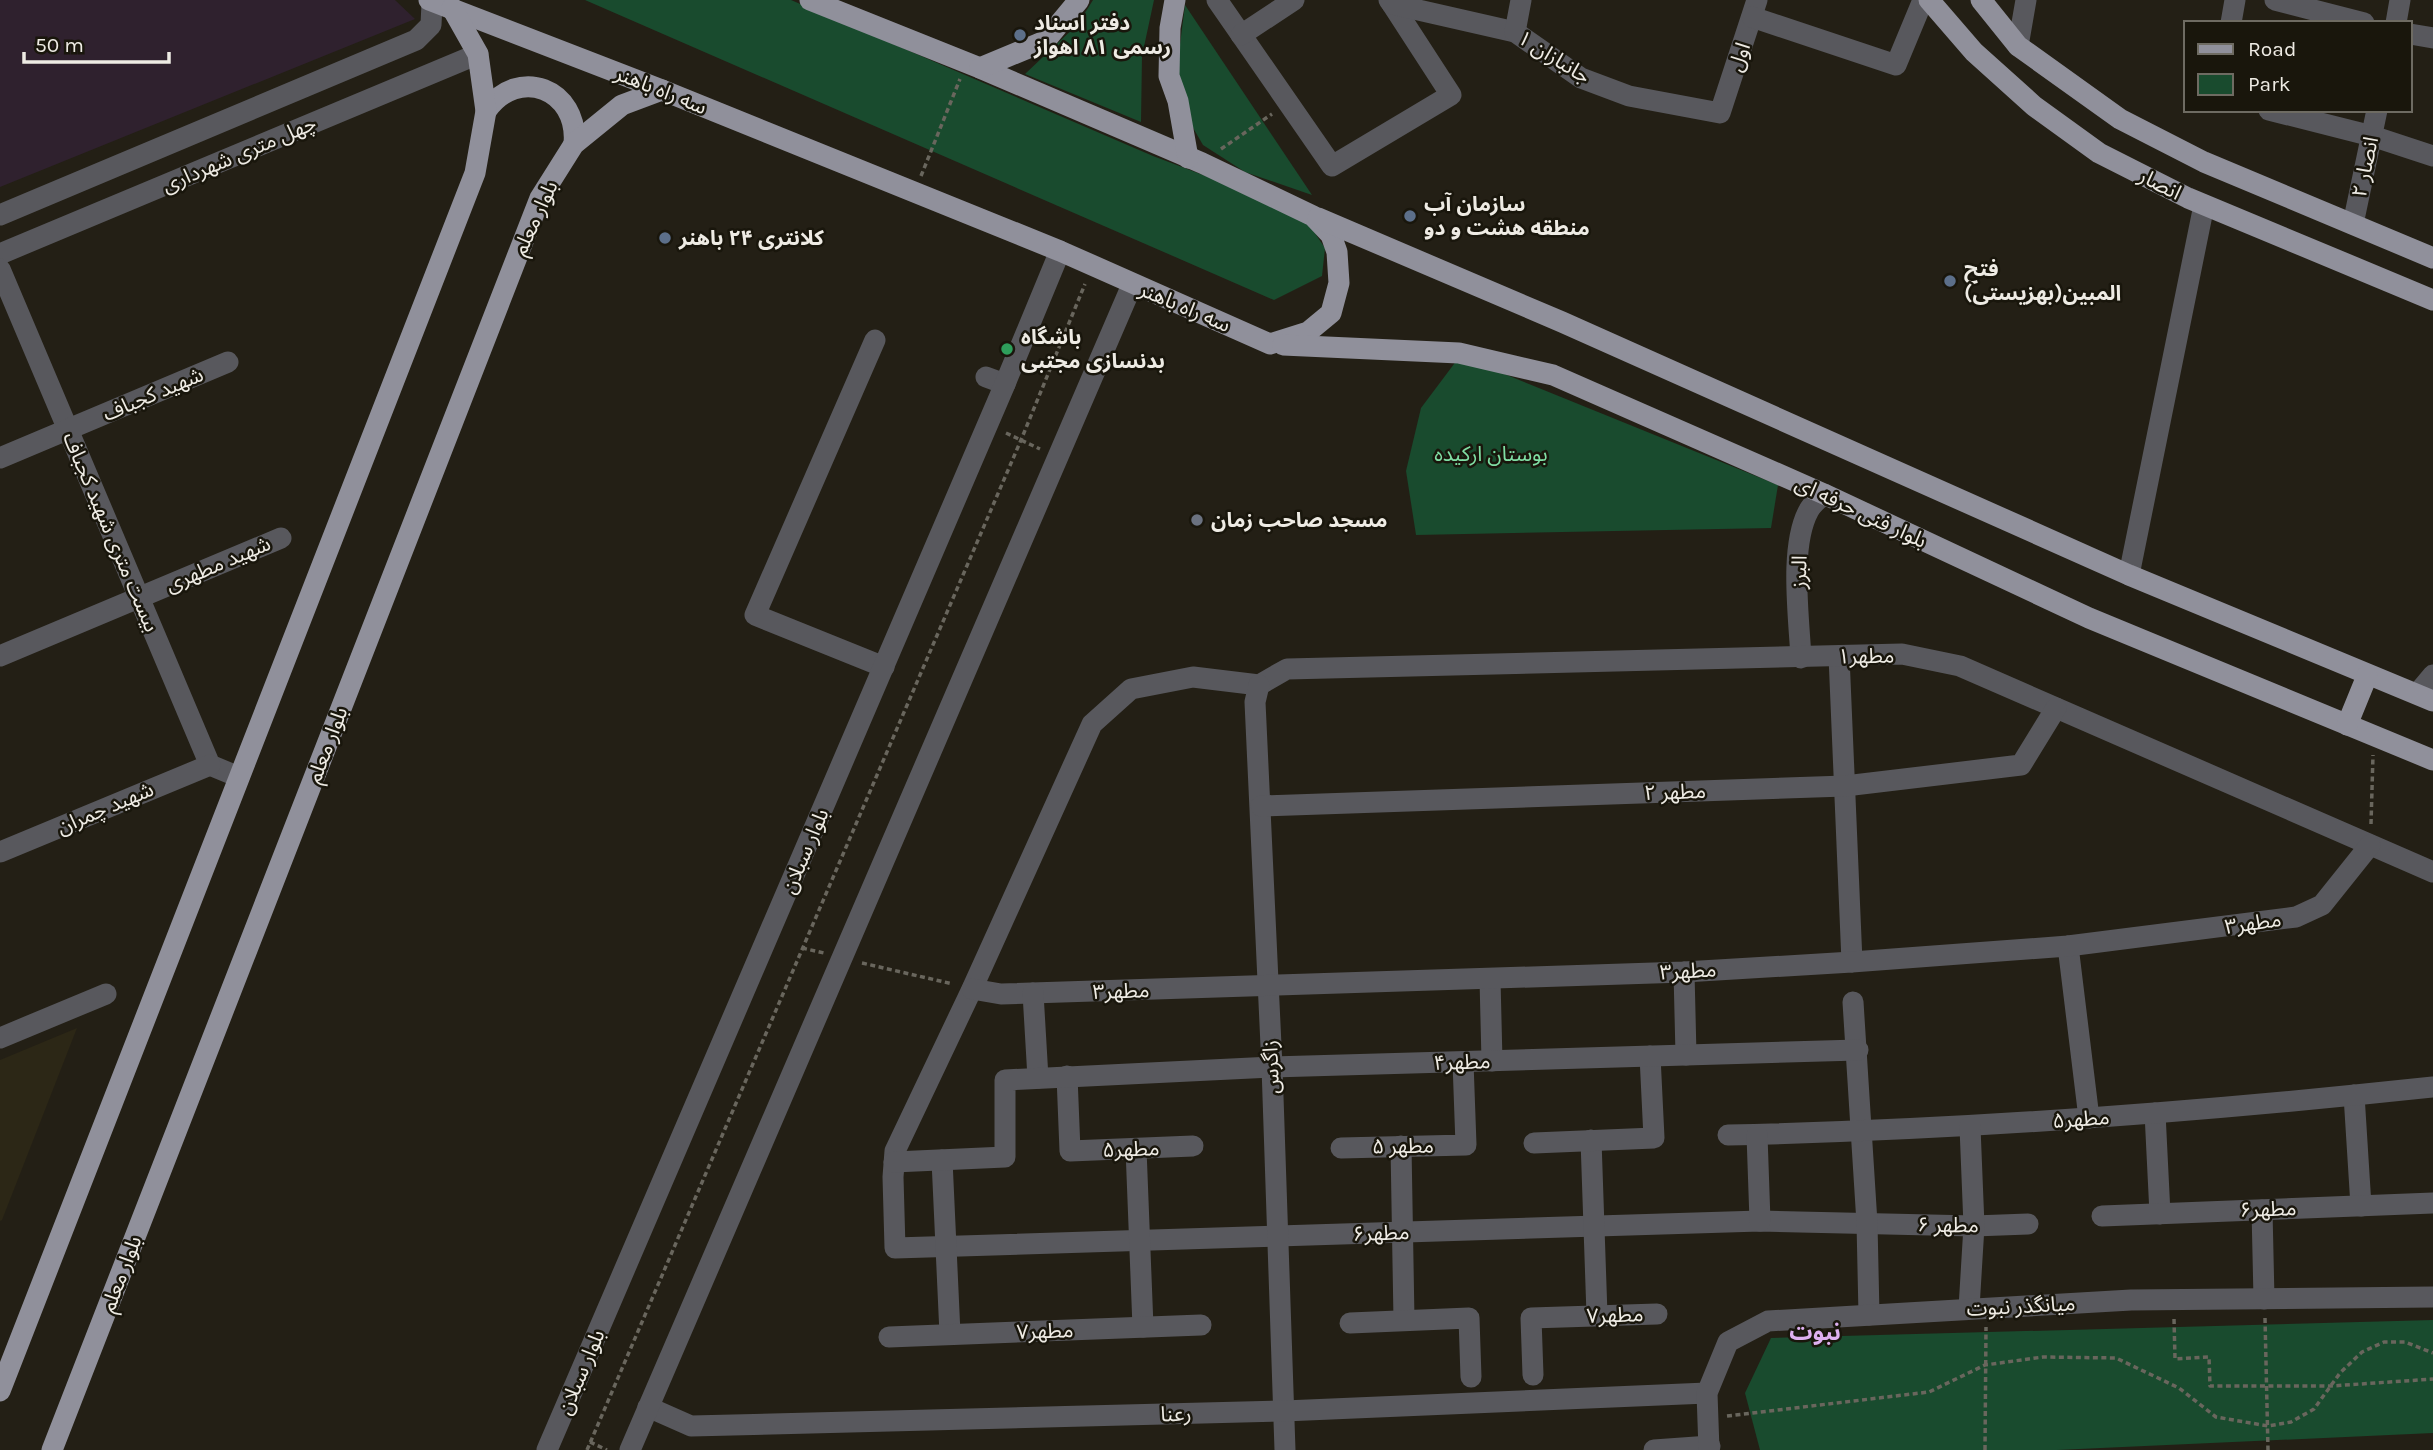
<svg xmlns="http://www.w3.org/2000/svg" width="2433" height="1450" font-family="Karla,'Noto Sans Arabic',sans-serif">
<rect width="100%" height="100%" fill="#231f15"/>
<path fill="#2c2716" d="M77,1028L2,1220L0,1221V1060Z"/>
<path fill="#2f212e" d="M0,0H395L415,19L0,187Z"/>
<g fill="#194b2e">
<path d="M585,0H791L1153,156L1232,186L1308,223L1325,248L1322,276L1274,300Z"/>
<path d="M1093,0H1154L1142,56L1141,122L1025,74L1078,24Z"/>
<path d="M1185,5L1312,195L1245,172L1203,145L1185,114L1176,76Z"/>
<path d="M1460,356L1778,485L1771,528L1416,535L1406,471L1421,408Z"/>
<path d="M2433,1320V1433L2057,1450H1760L1745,1393L1771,1338Z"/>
</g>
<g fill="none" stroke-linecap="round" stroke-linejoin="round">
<g stroke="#69665d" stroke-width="3.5" stroke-dasharray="5 3.5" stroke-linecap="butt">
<path d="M1221,149L1272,114"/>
<path d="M921,176L960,79"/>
<path d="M1006,433L1040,449"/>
<path d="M2371,824L2373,755"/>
<path d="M802,948L824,953"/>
<path d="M862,963L953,984"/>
<path d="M2265,1318L2268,1450"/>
<path d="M2174,1319L2175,1359L2209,1357L2210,1386H2331L2433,1379"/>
<path d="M1727,1416L1929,1392L1985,1365L2043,1357L2116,1358L2179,1388L2216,1417L2268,1426L2291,1422L2314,1409L2340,1373L2362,1352L2384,1342H2405L2433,1353"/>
<path d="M590,1442L607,1450"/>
<path d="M587,1450L1021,440L1085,284"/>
<path d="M1985,1450L1986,1327"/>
</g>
<g stroke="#58585d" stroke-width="21">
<path d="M1217,0L1332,166L1451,95L1392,4"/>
<path d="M1389,0L1392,4L1515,32L1581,78L1629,96L1720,113L1757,0"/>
<path d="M2275,0L2364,23"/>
<path d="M1752,17L1896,65L1923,0"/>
<path d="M2231,23L2235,0"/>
<path d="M2396,23L2400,0"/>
<path d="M1515,32L1521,0"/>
<path d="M2410,34L2433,38"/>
<path d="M1241,35L1294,0"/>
<path d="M2018,46L2026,0"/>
<path d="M2269,110L2372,136L2433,156"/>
<path d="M0,215L416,40L431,25L432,3"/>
<path d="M2353,224L2377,110"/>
<path d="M0,254L478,54"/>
<path d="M0,269L210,765L239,777"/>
<path d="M875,340L755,615L884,667"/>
<path d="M986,377L1005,384"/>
<path d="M0,458L228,362"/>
<path d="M2129,575L2204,205"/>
<path d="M0,656L281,538"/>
<path d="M1839,656L1852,962"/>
<path d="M1801,658C1799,617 1789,546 1809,510C1812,504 1819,499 1824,494"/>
<path d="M1259,685L1193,677L1131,689L1092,724L972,989L895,1151L893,1177L895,1248L1760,1221L1974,1226L2028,1224"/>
<path d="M1259,685L1287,669L1902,654L1960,666L2433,872"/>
<path d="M1259,685L1255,702L1272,1067L1285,1450"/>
<path d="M2417,694L2433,675"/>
<path d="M1261,806L1845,786L2021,765L2056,708"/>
<path d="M0,852L210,765"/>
<path d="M2068,946L2089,1118"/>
<path d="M1684,972L1686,1055"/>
<path d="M1490,979L1492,1061"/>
<path d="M972,989L1001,994L1684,972L1852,962L2068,946L2296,917L2322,905L2370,845"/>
<path d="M1033,993L1038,1078"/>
<path d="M1853,1002L1867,1223L1869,1315"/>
<path d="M0,1038L106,994"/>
<path d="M1067,1076L1070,1151L1193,1146"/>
<path d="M2354,1095L2361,1206"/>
<path d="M2155,1113L2160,1214"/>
<path d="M1728,1135C1963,1130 2199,1112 2433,1087"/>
<path d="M1757,1135L1760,1221"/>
<path d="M1591,1140L1597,1315"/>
<path d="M1534,1143L1654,1138L1650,1056"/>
<path d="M1401,1146L1404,1320"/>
<path d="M1341,1148L1466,1145L1463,1062"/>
<path d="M1136,1149L1143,1327"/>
<path d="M942,1160L950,1334"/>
<path d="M894,1162L1005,1157V1080L1272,1067L1858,1050"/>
<path d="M2262,1210L2264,1299"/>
<path d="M2102,1216L2433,1203"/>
<path d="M1969,1308L1974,1226L1970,1127"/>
<path d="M1350,1323L1469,1318L1471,1377"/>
<path d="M889,1337L1201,1325"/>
<path d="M1533,1375L1531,1318L1657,1314"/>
<path d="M648,1407L691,1426L1284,1411L1707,1393"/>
<path d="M547,1450L1005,384L1060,251"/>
<path d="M630,1450L1132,285"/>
<path d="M1654,1450L1710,1446"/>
<path d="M1709,1450L1707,1393L1728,1342L1768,1321L2131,1300L2433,1297"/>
</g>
<g stroke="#90909b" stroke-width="21">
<path d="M429,0L662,90L1060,251L1270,344L1308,332L1331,313L1339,283L1337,252L1331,235L1313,216L1202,163L980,68L810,0"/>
<path d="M1175,0L1170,28L1169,76L1178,101L1188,158"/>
<path d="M1929,0L1974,52L2034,106L2099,153L2188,198L2433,300"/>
<path d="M1981,0L2018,46L2120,119L2204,162L2433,258"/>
<path d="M980,68L1045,41L1079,0"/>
<path d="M486,111C518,65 579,89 574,144"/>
<path d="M1318,218L1562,322L2129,575L2433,701"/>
<path d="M1283,345L1459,353L1553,375L1824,494L2089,618L2433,760"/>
<path d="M2347,725L2367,676"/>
<path d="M0,1391L475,173L486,111L478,54L452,8"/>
<path d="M52,1450L540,198L574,144L622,105L662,90"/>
</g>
</g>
<g fill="#5c6f8a" stroke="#19160c" stroke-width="2.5">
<circle cx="1020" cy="35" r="7"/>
<circle cx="1410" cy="216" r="7"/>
<circle cx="665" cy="238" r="7"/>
<circle cx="1950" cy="281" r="7"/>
</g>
<circle fill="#2e9e5b" stroke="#19160c" stroke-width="2.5" cx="1007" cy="349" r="7"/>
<circle fill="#6b7280" stroke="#19160c" stroke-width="2.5" cx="1197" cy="520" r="7"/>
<g text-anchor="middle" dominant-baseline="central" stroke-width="5" stroke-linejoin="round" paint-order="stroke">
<g font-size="21" font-weight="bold" fill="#eeebe4" stroke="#19160c" text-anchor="start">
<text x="1034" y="23">دفتر اسناد<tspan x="1034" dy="24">رسمی ۸۱ اهواز</tspan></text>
<text x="1424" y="204">سازمان آب<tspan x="1424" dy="24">منطقه هشت و دو</tspan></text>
<text x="679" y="238">کلانتری ۲۴ باهنر</text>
<text x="1964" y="269">فتح<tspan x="1964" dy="24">المبین(بهزیستی)</tspan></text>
<text x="1021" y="337">باشگاه<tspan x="1021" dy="24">بدنسازی مجتبی</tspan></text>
<text x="1211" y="520">مسجد صاحب زمان</text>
</g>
<g font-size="21" fill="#eeebe4" stroke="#19160c">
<text transform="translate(1554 57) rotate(32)">جانبازان ۱</text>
<text transform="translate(1739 57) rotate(-71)">اول</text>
<text transform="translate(661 90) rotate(22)">سه راه باهنر</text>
<text transform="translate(239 154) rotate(-23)">چهل متری شهرداری</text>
<text transform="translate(2365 167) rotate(-78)">انصار ۲</text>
<text transform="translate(2160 184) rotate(27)">انصار</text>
<text transform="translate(535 218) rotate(-65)">بلوار معلم</text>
<text transform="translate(1185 307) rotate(23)">سه راه باهنر</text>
<text transform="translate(153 394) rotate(-23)">شهید کجباف</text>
<text transform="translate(1861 512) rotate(25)">بلوار فنی حرفه ای</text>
<text transform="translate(111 532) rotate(67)">بیست متری شهید کجباف</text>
<text transform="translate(218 564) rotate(-23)">شهید مطهری</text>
<text transform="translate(1799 572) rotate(-88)">البرز</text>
<text transform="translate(1866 656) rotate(-1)">مطهر۱</text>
<text transform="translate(327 745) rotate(-69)">بلوار معلم</text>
<text transform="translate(1675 792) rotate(-2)">مطهر ۲</text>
<text transform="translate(105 808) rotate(-23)">شهید چمران</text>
<text transform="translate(805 851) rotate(-67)">بلوار سبلان</text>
<text transform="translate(2253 923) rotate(-8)">مطهر۳</text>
<text transform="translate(1688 971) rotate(-3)">مطهر۳</text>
<text transform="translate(1121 991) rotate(-2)">مطهر۳</text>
<text transform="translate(1462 1062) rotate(-2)">مطهر۴</text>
<text transform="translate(1271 1067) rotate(-92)">زاگرس</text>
<text transform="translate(2081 1119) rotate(-4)">مطهر۵</text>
<text transform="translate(1403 1146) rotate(-1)">مطهر ۵</text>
<text transform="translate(1131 1149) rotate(-2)">مطهر۵</text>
<text transform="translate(2268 1209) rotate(-2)">مطهر۶</text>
<text transform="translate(1948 1225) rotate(1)">مطهر ۶</text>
<text transform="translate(1381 1233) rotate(-2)">مطهر۶</text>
<text transform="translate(121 1274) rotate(-69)">بلوار معلم</text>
<text transform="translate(2021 1306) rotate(-3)">میانگذر نبوت</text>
<text transform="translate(1615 1315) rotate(-2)">مطهر۷</text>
<text transform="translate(1045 1331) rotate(-2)">مطهر۷</text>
<text transform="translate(581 1372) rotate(-67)">بلوار سبلان</text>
<text transform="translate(1176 1414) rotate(-1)">رعنا</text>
</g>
<g font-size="21" fill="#80dfa4" stroke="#19160c">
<text x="1491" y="454">بوستان ارکیده</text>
</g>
<g font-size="23" font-weight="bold" fill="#deb0f0" stroke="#19160c">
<text x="1815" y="1332">نبوت</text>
</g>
</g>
<rect x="2184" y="21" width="228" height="91" fill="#19160c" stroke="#6e6b62" stroke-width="2"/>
<rect x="2198" y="44" width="35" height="10" fill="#90909b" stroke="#6e6b62" stroke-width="2"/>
<text x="2248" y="56" font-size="21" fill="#eeebe4">Road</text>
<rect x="2198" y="74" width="35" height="21" fill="#194b2e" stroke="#6e6b62" stroke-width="2"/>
<text x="2248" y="91" font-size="21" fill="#eeebe4">Park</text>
<path d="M24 52v10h145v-10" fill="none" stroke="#eeebe4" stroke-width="3.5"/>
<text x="35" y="52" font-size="21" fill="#eeebe4" stroke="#19160c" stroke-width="5" paint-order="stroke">50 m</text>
</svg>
